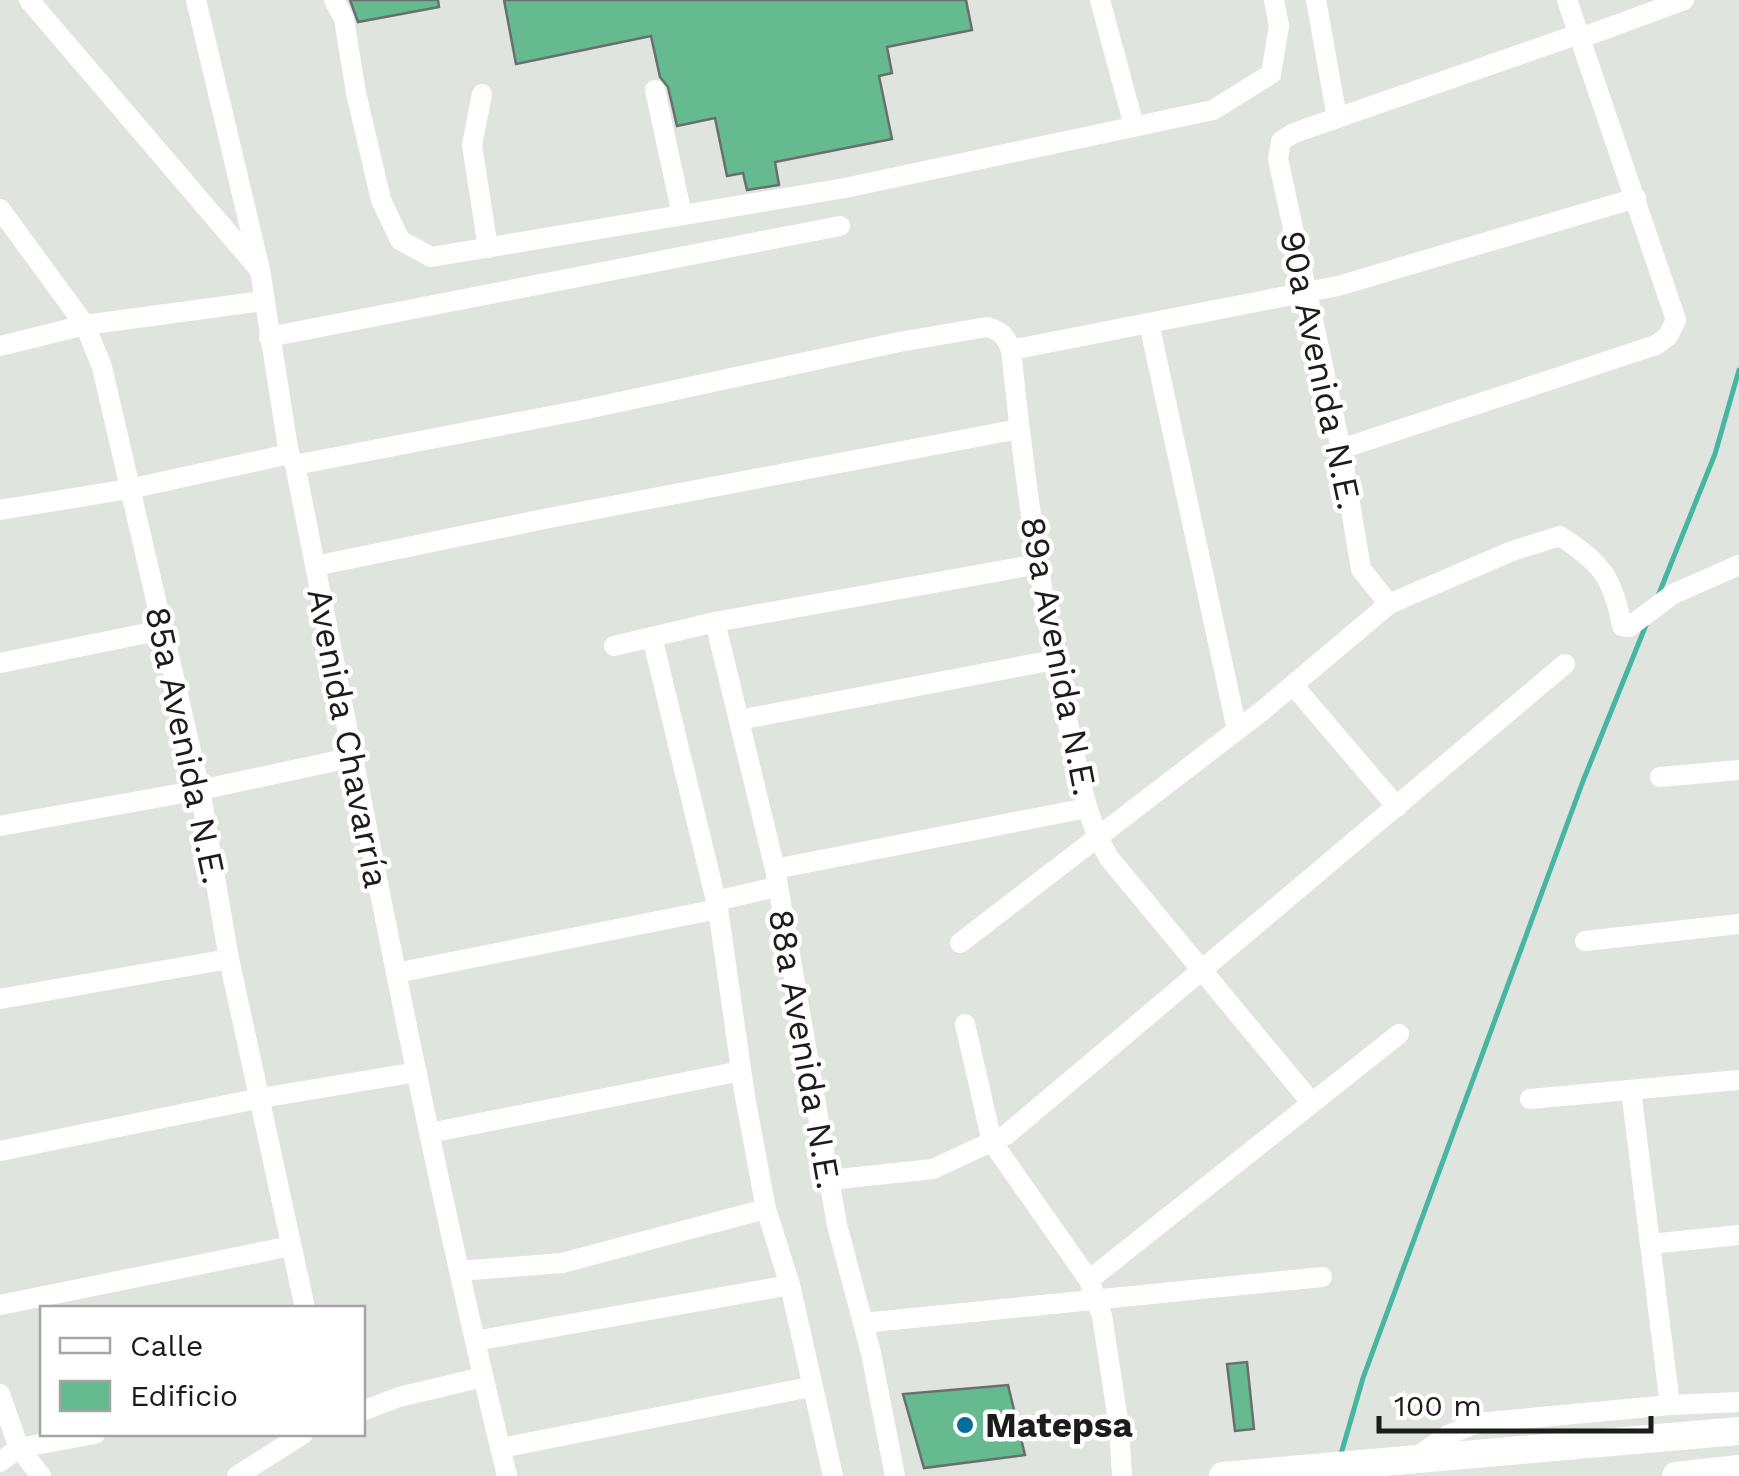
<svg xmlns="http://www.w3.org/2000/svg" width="1739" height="1476" font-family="'Work Sans',sans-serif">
<rect width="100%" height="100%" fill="#e0e4df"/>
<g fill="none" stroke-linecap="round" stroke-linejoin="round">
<g stroke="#46b6a2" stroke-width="5">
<path d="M1658,596L1715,454L1739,370"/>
<path d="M1341,1454L1363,1378L1583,781L1646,625"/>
</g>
</g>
<g fill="#65ba8f" stroke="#696f6c" stroke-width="2.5">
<path d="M350,0H438L439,7L358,22Z"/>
<path d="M504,0H966L972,30L887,47L892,73L879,76L892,139L775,162L779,185L747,190L743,173L727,176L715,118L677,126L668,87L660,77L651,36L516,64Z"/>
<path d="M1247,1362L1254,1429L1235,1431L1227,1364Z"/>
<path d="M1008,1385L1025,1455L924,1468L903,1394Z"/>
</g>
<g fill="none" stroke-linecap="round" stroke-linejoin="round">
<g stroke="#fff" stroke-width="20">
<path d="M29,0L258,268"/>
<path d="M196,0L260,270L289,454L295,465C363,803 425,1141 507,1476"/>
<path d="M334,0L344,19L356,93L381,200L400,240L431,257L845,188L1213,110L1271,74L1279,26L1274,0"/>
<path d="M1100,0L1134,126"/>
<path d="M1316,0L1337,118"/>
<path d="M655,90L682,215"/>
<path d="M482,94L472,145L488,248"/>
<path d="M0,209L85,325L102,367L200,790L229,959L305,1308"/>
<path d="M1149,323L1237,730"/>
<path d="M269,337L840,226"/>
<path d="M0,346L85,325L263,301"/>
<path d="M1011,350L1338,286L1636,198"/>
<path d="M1341,449L1656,345L1668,336L1676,320L1567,0"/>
<path d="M295,465L587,409L899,342L987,327C1001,331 1006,336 1011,350C1024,476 1041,604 1069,728C1079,773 1085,818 1109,858L1311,1102"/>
<path d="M0,510L129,489L289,454"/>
<path d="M315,566L554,517L1019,429"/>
<path d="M1389,604L1361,569L1341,449L1278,159L1281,141L1294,133L1576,35L1578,39L1684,0"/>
<path d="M715,622L775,869L837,1225L871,1353L895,1476"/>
<path d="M652,637L718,909L745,1097L766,1209L790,1285L833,1476"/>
<path d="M614,646L715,622L1039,564"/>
<path d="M0,663L162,630"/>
<path d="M1293,685L1397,807"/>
<path d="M739,720L1054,660"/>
<path d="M1660,777L1739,770"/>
<path d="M0,826L200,790L354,757"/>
<path d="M775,869L1087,808"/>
<path d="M716,901L776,887"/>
<path d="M1585,941L1739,924"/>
<path d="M960,943L1262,711L1389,604L1512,551L1560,536C1601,563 1613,577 1622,626L1629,627L1673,594L1739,565"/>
<path d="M396,973L718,909"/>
<path d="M0,999L229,959"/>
<path d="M965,1024L992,1142L1089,1280L1102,1316L1119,1427L1122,1476"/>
<path d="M1631,1090L1670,1405"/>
<path d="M1530,1099L1739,1080"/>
<path d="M430,1133L741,1071"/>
<path d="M0,1151L261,1098L417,1072"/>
<path d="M829,1180L933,1169L1006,1135L1565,664"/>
<path d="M1650,1244L1739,1235"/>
<path d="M460,1271L562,1263L766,1209"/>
<path d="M1089,1280L1399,1034"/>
<path d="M0,1305L291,1246"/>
<path d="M863,1323L1322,1277"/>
<path d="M475,1341L790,1285"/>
<path d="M0,1394L19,1448L41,1476"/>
<path d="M362,1411L399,1397L483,1377"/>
<path d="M501,1448L810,1387"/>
<path d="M1415,1458L1448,1435L1477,1423L1670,1405L1739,1402"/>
<path d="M0,1462L19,1448L95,1434"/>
<path d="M237,1476L303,1434"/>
</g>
<g stroke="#fff" stroke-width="28">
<path d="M1223,1476L1739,1431"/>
<path d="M1676,1476L1739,1469"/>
</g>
</g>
<circle fill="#046d9a" stroke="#fff" stroke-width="4" cx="965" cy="1425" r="10"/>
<g text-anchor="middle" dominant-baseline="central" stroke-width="9" stroke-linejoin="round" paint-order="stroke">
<g font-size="35" fill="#1b1d1b" stroke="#fff">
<text transform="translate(1321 370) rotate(78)">90a Avenida N.E.</text>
<text transform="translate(1059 656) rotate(79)">89a Avenida N.E.</text>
<text transform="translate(348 738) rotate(79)">Avenida Chavarría</text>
<text transform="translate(186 745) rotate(78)">85a Avenida N.E.</text>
<text transform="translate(805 1049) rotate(80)">88a Avenida N.E.</text>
</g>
<g font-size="35" font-weight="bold" fill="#1b1d1b" stroke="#fff" text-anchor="start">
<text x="985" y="1425">Matepsa</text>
</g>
</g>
<rect x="40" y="1306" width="325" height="130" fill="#ffffff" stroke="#a4a5a4" stroke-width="2.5"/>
<rect x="60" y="1338" width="50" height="15" fill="#ffffff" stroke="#a4a5a4" stroke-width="2.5"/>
<text x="130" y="1356" font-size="30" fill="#1b1d1b">Calle</text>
<rect x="60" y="1381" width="50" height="30" fill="#65ba8f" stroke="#a4a5a4" stroke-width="2.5"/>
<text x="130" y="1406" font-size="30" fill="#1b1d1b">Edificio</text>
<path d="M1379 1416v15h272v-15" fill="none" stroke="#1b1d1b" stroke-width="5"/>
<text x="1394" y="1416" font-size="30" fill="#1b1d1b" stroke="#ffffff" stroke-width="8" paint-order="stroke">100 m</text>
</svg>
